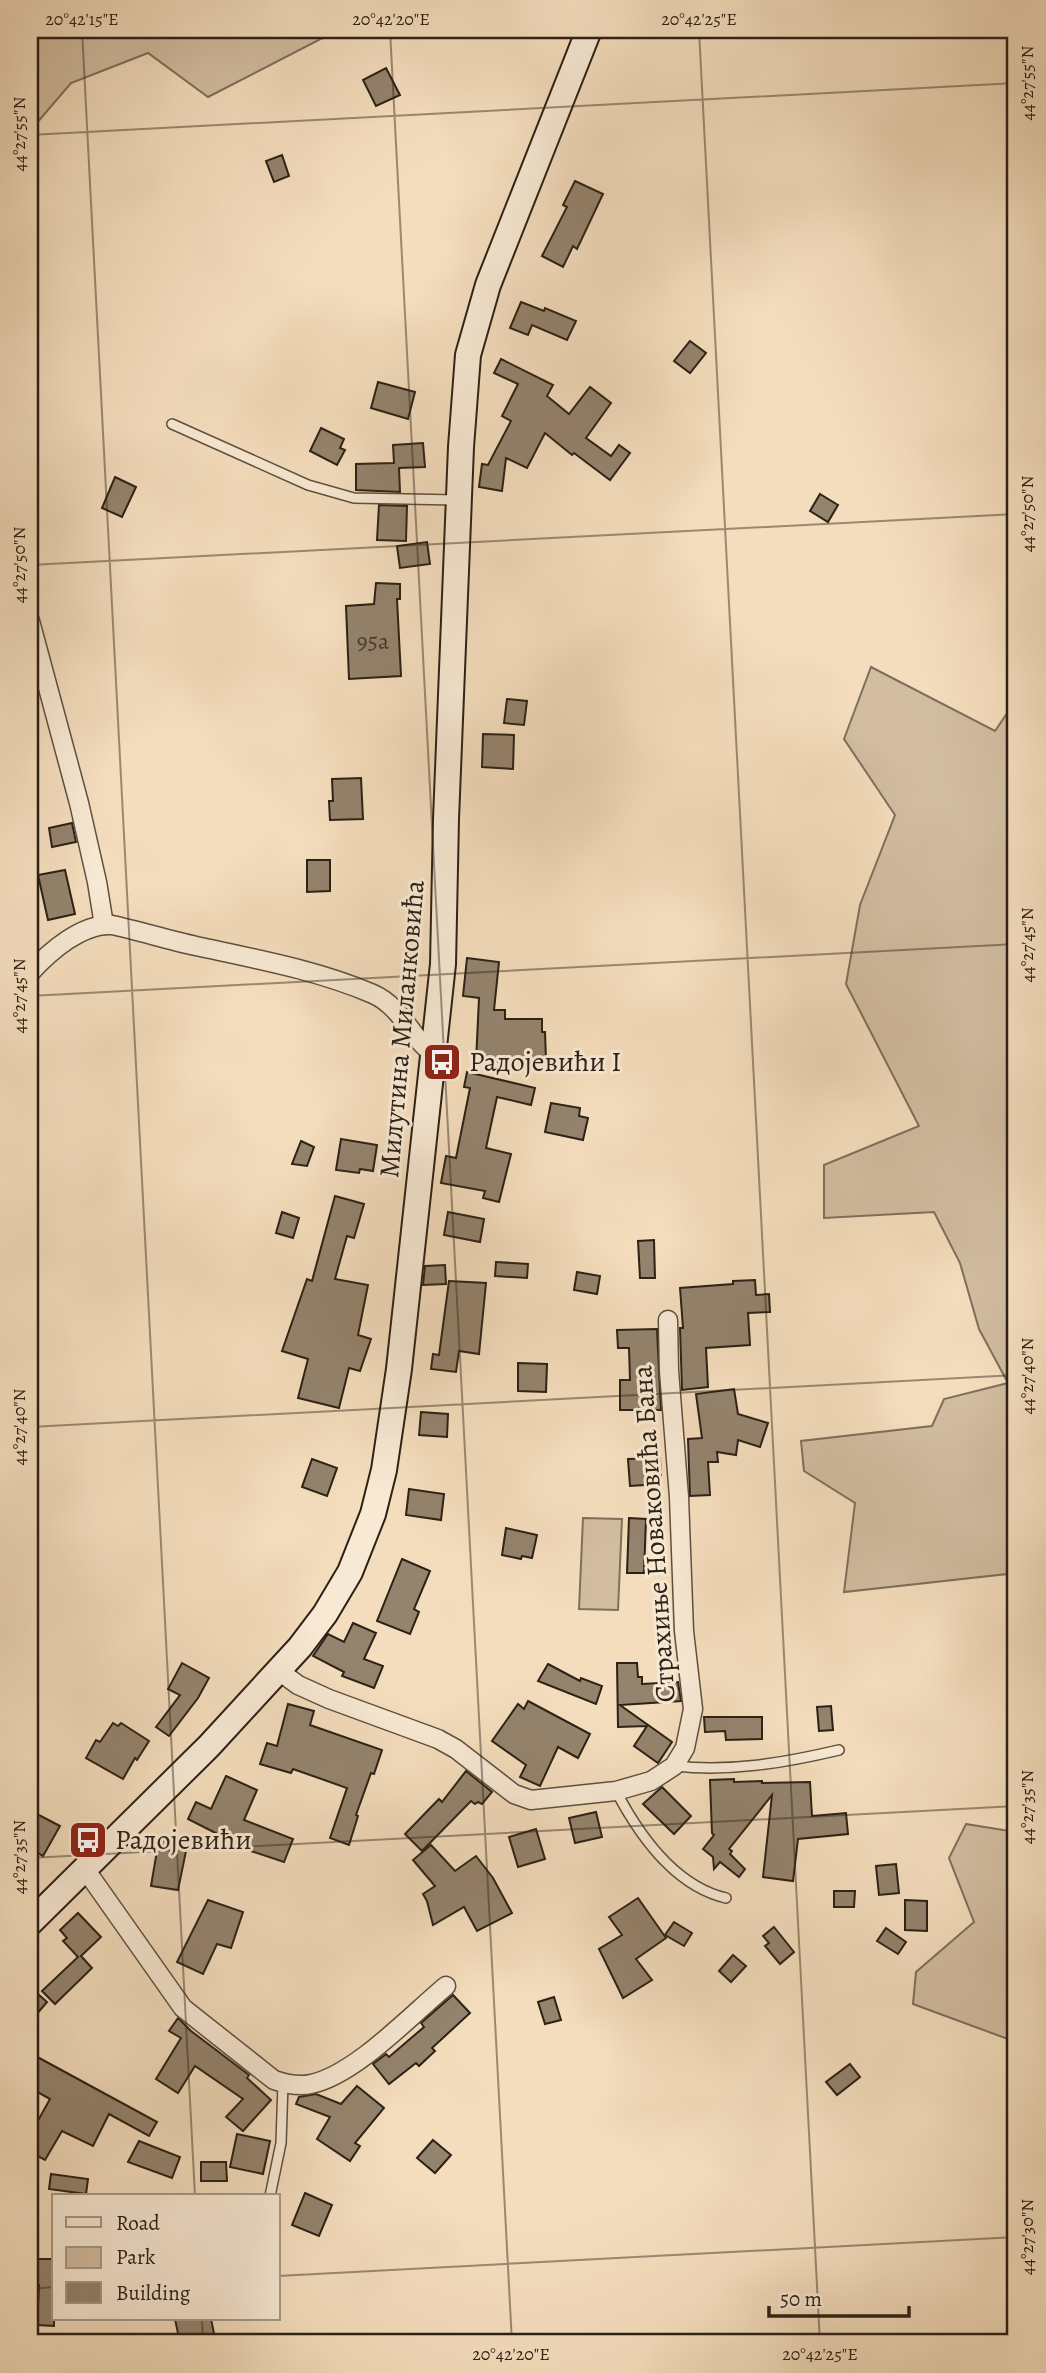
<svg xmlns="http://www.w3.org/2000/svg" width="1046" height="2373" font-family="Alegreya,serif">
<rect width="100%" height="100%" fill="#f4ddbd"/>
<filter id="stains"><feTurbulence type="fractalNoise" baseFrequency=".00286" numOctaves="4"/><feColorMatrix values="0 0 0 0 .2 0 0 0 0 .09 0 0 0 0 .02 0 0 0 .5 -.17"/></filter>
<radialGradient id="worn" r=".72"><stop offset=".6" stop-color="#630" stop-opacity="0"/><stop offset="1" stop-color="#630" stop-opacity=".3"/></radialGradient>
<g fill="#d2bda1" stroke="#7e6f5c" stroke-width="2">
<path d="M30,30H338L208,97L148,53L71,83L30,131Z"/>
<path d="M871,667L995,731L1016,700V1573L844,1592L855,1503L804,1471L801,1441L932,1426L944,1399L1008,1383L979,1329L960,1263L934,1212L824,1218V1165L919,1126L846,984L860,905L895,815L844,739Z"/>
<path d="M583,1518L622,1519L618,1610L579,1609Z"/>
<path d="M966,1824L1016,1832V2042L913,2004L916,1972L974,1922L949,1858Z"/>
</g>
<g fill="#94836d" stroke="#2b2116" stroke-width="2">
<path d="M386,68L400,95L376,106L363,80Z"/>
<path d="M282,155L289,176L274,182L266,161Z"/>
<path d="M575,181L603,194L577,249L573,246L563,267L542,256L567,207L563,205Z"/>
<path d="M521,302L544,311L545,308L576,321L567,340L532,325L528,335L510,328Z"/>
<path d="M690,341L706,353L690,373L674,361Z"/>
<path d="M501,359L553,385L547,396L569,414L590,387L611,403L586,438L611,456L619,445L630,453L610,480L574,453L572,455L545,433L527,468L506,458L502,491L479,487L482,464L488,465L511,421L502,416L518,384L494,373Z"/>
<path d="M378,382L415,392L408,419L371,408Z"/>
<path d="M321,428L344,439L340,448L345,450L337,465L310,451Z"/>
<path d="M423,443L425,467L399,468L400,492L356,490V464L394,463L393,445Z"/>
<path d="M115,477L136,487L122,517L102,508Z"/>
<path d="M820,494L838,505L828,522L810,511Z"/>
<path d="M379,505L407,506L406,541L377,540Z"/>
<path d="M427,542L430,564L400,568L397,546Z"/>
<path d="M376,583L400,584V599H397L401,676L349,679L346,606L374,604Z"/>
<path d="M507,699L527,701L524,725L504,723Z"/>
<path d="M483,734L514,735L513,769L482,767Z"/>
<path d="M361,778L363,819L330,820L329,801H333L332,779Z"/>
<path d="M72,823L76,842L52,847L49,828Z"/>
<path d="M307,860H330V891L307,892Z"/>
<path d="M65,870L75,914L48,920L38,875Z"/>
<path d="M467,958L499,962L494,1010H505V1019H542V1032H545L546,1060L476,1062L479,998L463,996Z"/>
<path d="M467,1072L535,1088L531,1105L497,1097L486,1148L511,1154L499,1202L483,1198L485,1191L441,1183L446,1156L456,1158L470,1088L464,1087Z"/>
<path d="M551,1103L580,1108L579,1116L588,1118L583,1140L545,1132Z"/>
<path d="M341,1139L377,1145L373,1171L360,1169L359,1173L336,1170Z"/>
<path d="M301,1141L314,1147L307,1166L292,1164Z"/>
<path d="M335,1196L364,1204L354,1238L347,1236L335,1279L368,1285L358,1335L371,1339L360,1371L349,1368L339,1408L298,1398L308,1359L282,1351L307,1279L312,1281Z"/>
<path d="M282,1212L299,1218L293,1238L276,1233Z"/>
<path d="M448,1212L484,1219L480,1242L444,1235Z"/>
<path d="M654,1240L655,1278H640L638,1241Z"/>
<path d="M496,1262L528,1264L527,1278L495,1276Z"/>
<path d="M445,1265L446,1284L423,1285L425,1266Z"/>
<path d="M577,1272L600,1276L597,1294L574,1290Z"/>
<path d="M755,1280L756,1295L769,1294L770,1312L748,1313L750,1345L706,1348L708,1387L682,1390L680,1328H683L680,1288L733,1284V1281Z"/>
<path d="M449,1281L486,1283L479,1354L459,1351L456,1372L431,1369L433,1354L439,1355Z"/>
<path d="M657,1329L661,1410H620V1380H630L629,1348H618L617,1330Z"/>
<path d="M518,1363L547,1364L546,1392L518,1391Z"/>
<path d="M734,1389L738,1414L768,1423L760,1447L738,1440L736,1455L717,1452L718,1462H708L710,1495L690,1496L688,1439L702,1438L696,1394Z"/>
<path d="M421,1412L448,1414L447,1437L419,1435Z"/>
<path d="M660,1458L661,1484L630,1486L628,1459Z"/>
<path d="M312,1459L337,1468L327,1496L302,1487Z"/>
<path d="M409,1489L444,1494L441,1520L406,1515Z"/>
<path d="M629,1518L646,1519L644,1573H627Z"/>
<path d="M506,1528L537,1535L532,1558L522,1556L521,1559L502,1555Z"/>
<path d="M402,1559L430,1571L414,1609L419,1612L410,1634L377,1621Z"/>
<path d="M353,1623L376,1633L364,1659L383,1666L374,1688L342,1676L344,1672L313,1656L328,1634L344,1642Z"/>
<path d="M182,1663L209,1678L198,1698L169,1736L156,1727L180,1695L168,1689Z"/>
<path d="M617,1663H637L638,1677H642V1684L678,1682L681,1701L620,1705L672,1742L658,1763L634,1746L647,1726L618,1727Z"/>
<path d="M548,1664L580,1681L581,1678L602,1686L596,1704L538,1681Z"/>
<path d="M528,1701L590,1734L578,1758L558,1747L540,1786L520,1777L526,1765L492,1741L518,1704L524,1709Z"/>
<path d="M288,1704L314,1711L310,1725L382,1750L374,1774L371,1773L356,1815L358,1816L349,1845L330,1838L347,1788L293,1769L291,1773L260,1764L267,1743L277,1746Z"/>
<path d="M831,1706L833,1730L819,1731L817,1707Z"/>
<path d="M704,1717H762V1739L726,1740L725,1731L705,1732Z"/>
<path d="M113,1723L118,1726L121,1723L149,1741L137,1760L135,1758L123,1779L86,1758L96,1740L100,1742Z"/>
<path d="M466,1771L492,1792L482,1804L478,1802L475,1804L471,1801L422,1851L405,1834L439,1799L442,1802Z"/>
<path d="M226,1776L257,1790L244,1820L293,1839L284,1862L251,1851L188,1819L196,1802L211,1809Z"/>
<path d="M734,1779V1782L762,1781V1783L810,1782L812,1816L846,1813L848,1834L798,1839L793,1881L763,1877L772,1795L729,1849L732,1851L730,1854L745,1869L739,1877L720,1862L714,1869L713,1857L703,1849L714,1835L712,1833L710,1780Z"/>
<path d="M662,1787L691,1816L674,1834L643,1804Z"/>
<path d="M596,1812L602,1837L575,1843L569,1818Z"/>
<path d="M35,1813L60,1826L43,1856L30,1848V1822Z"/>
<path d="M536,1829L545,1859L518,1867L509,1837Z"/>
<path d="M159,1839L187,1846L178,1890L151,1886Z"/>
<path d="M431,1845L455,1871L476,1856L493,1878L512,1913L477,1931L464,1907L433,1925L427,1901L423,1894L435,1886L413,1860Z"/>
<path d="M896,1864L899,1893L879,1895L876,1866Z"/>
<path d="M834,1891H855L854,1907H834Z"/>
<path d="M638,1898L666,1938L636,1959L652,1980L623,1998L599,1949L622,1935L609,1917Z"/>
<path d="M208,1900L243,1912L231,1948L217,1944L203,1974L177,1962Z"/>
<path d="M905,1900L927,1901V1931L905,1930Z"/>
<path d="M78,1913L101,1937L81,1956L92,1968L55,2004L42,1991L78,1957L63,1941L67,1938L60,1930Z"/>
<path d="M674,1922L692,1933L684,1946L665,1935Z"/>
<path d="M774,1927L794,1952L780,1964L765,1946L769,1943L763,1936Z"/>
<path d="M886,1928L906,1942L898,1954L877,1941Z"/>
<path d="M733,1955L746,1966L731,1982L719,1971Z"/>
<path d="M30,1987L47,2002L30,2022Z"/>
<path d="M453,1995L470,2013L432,2048L435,2051L419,2066L416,2063L389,2084L373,2064L386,2054L389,2057L424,2027L421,2023Z"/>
<path d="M554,1997L561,2020L545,2024L538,2002Z"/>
<path d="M178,2018L191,2031L249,2075L247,2078L271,2100L243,2131L226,2117L243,2099L195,2066L178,2093L156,2079L181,2038L169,2031Z"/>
<path d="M30,2053L157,2122L149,2136L109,2114L93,2146L62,2131L45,2160L30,2152V2135L50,2099L30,2088Z"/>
<path d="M850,2064L860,2077L837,2095L826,2082Z"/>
<path d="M357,2086L384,2108L355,2143L360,2146L350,2161L317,2139L330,2117L296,2104L299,2097L316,2094L341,2104Z"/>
<path d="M237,2134L270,2141L263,2174L230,2167Z"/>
<path d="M433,2140L451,2155L435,2173L417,2158Z"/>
<path d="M139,2141L180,2157L172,2178L128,2162Z"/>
<path d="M201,2162H226L227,2181H201Z"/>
<path d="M51,2174L88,2179L86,2194L49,2189Z"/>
<path d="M305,2193L332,2205L319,2236L292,2225Z"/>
<path d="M30,2259H54V2326L37,2325L39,2285H30Z"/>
<path d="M175,2319H211L216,2343H180Z"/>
</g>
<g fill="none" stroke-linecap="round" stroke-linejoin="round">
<defs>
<g id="service">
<path d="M172,424L308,485L354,498L457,500"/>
<path d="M675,1766C731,1772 784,1763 839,1750"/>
<path d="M616,1791C639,1835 675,1886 726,1898"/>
<path d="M270,2196L281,2143L283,2083"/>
</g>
<g id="minor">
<path d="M30,621L79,803L97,882L104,925"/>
<path d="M30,973C49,952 82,923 112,925C140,931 168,940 196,946C256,959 317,970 373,994C403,1007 415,1045 434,1053"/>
<path d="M279,1671L298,1685L329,1699L438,1739L456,1749L514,1794L531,1800L616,1791L651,1781L674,1766L685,1748L693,1709L684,1631L679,1497L669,1371L668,1320"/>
<path d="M85,1869L183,2008L274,2080C286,2084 298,2087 311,2084C355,2075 411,2015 446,1986"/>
</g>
<path id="secondary" d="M30,1923L209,1746L300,1647L325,1614L350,1572L373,1514L384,1470L399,1369L443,964L446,819L461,447L468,355L488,285L589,30"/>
</defs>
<use href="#service" stroke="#5d5040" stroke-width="12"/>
<use href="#minor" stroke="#5d5040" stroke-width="21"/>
<use href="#secondary" stroke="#2b2116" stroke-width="28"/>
<use href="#service" stroke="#f8e9d4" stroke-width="9"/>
<use href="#minor" stroke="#f8e9d4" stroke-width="18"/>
<use href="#secondary" stroke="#f8e9d4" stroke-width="24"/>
</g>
<path fill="none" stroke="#2b2116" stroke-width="2" stroke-opacity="0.45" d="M82,30L195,2196M390,30L512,2343M699,30L820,2343M1008,30L1016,195M30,135L1016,83M30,565L1016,514M30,996L1016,944M30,1427L1016,1375M30,1858L1016,1806M278,2276L1016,2237M30,2289L54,2287M202,2319L203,2343"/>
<defs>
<symbol id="bus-square" viewBox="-11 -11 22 22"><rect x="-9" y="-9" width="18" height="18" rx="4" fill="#8f2418" stroke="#f8e9d4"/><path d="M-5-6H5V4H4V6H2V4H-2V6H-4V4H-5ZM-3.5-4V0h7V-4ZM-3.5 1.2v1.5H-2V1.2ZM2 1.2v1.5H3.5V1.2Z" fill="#fff"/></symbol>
</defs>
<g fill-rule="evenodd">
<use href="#bus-square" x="420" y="1040" width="44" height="44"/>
<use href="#bus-square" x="66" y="1818" width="44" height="44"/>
</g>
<g text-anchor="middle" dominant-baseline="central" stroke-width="6" stroke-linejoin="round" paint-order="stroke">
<g font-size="24" fill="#453a2c">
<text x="373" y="641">95a</text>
</g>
<g font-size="28" fill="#2b2116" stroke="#f8e9d4">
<text transform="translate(402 1029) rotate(-85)">Милутина Миланковића</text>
<text transform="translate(654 1534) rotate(-94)">Страхиње Новаковића Бана</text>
</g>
<g font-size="28" fill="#2b2116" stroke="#f8e9d4" text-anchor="start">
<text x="469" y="1062">Радојевићи I</text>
<text x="115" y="1840">Радојевићи</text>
</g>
</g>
<rect width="1046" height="2373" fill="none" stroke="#f4ddbd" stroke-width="77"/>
<rect x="52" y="2194" width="228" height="126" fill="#f8e9d4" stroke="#a69988" stroke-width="2"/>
<rect x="66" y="2217" width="35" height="10" fill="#f8e9d4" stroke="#a69988" stroke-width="2"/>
<text x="116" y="2230" font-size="21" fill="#2b2116">Road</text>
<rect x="66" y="2247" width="35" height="21" fill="#d2bda1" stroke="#a69988" stroke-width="2"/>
<text x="116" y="2264" font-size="21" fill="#2b2116">Park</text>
<rect x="66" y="2282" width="35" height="21" fill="#94836d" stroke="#a69988" stroke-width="2"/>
<text x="116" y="2300" font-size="21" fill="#2b2116">Building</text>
<path d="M769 2306v10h140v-10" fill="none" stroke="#2b2116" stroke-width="3.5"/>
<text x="780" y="2306" font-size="21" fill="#2b2116" stroke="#f8e9d4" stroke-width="5" paint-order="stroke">50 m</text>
<rect x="38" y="38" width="969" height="2296" fill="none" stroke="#2b2116" stroke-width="2.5"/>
<g font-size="18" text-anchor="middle" fill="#2b2116">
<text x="82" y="25">20°42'15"E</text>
<text x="391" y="25">20°42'20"E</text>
<text x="699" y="25">20°42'25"E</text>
<text transform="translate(1027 83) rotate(-90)" y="6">44°27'55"N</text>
<text transform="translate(19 134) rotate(-90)" y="6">44°27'55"N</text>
<text transform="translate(1027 514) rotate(-90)" y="6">44°27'50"N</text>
<text transform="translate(19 565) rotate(-90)" y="6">44°27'50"N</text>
<text transform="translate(1027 945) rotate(-90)" y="6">44°27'45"N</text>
<text transform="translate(19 996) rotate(-90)" y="6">44°27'45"N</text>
<text transform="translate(1027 1376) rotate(-90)" y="6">44°27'40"N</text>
<text transform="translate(19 1427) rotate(-90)" y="6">44°27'40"N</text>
<text transform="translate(1027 1807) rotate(-90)" y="6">44°27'35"N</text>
<text transform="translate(19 1857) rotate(-90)" y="6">44°27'35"N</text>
<text transform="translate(1027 2237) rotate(-90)" y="6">44°27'30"N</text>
<text x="511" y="2360">20°42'20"E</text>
<text x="820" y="2360">20°42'25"E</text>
</g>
<rect width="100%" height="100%" filter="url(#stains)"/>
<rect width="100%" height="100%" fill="url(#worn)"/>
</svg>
